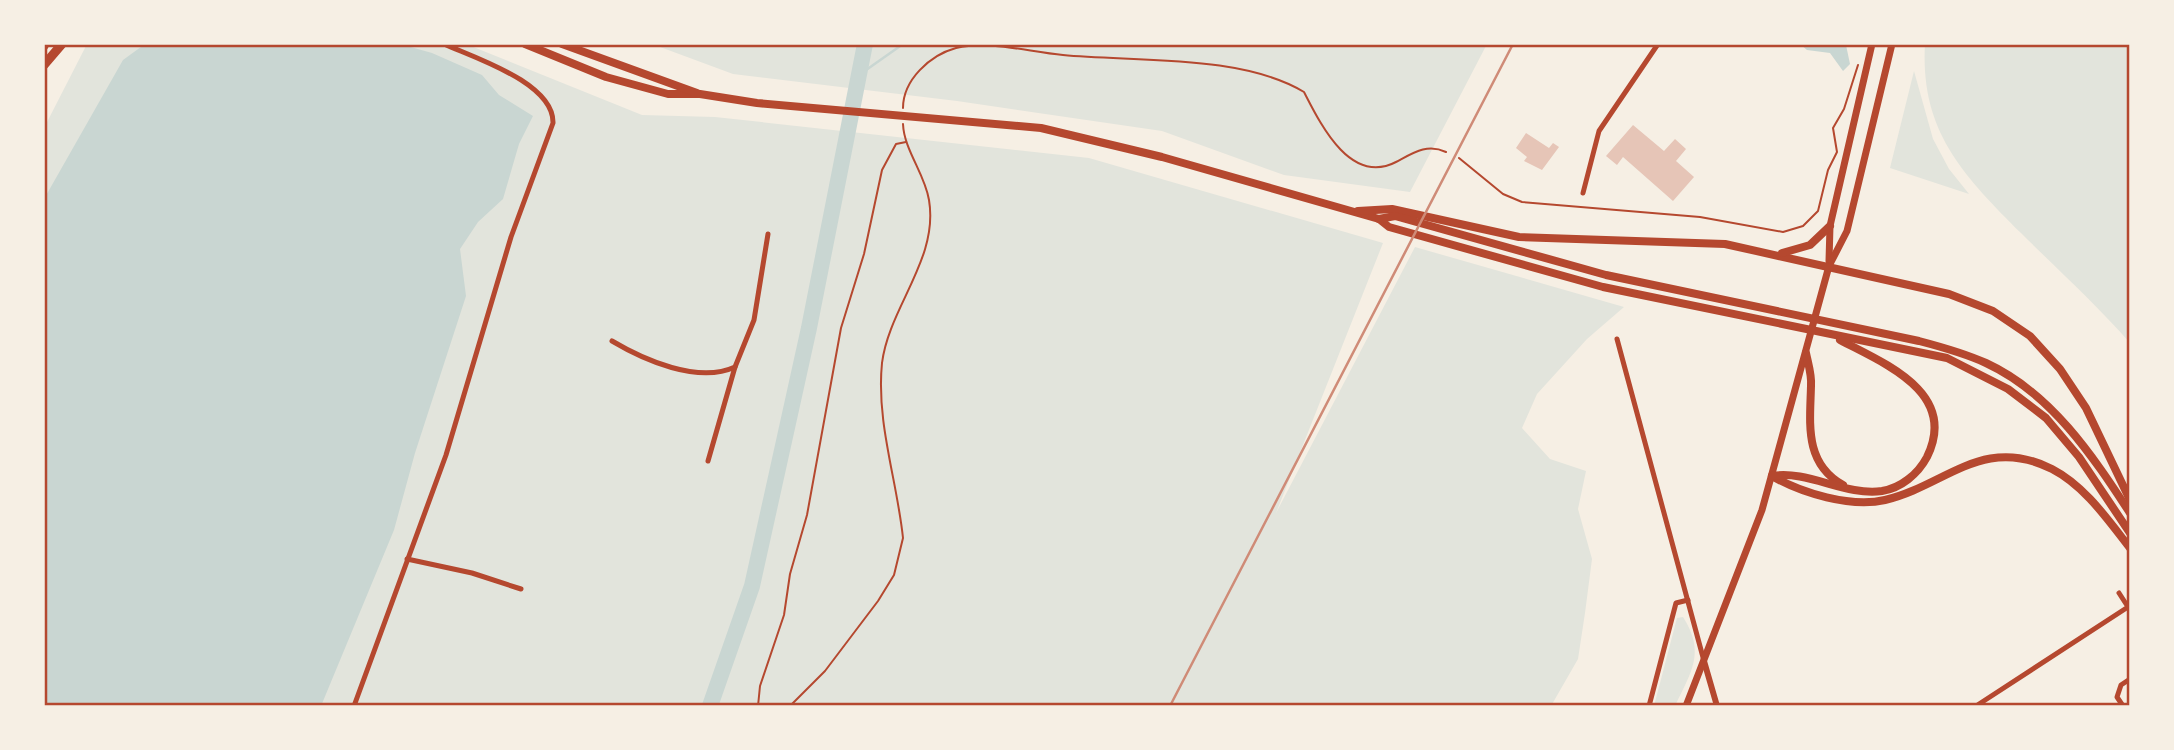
<svg xmlns="http://www.w3.org/2000/svg" width="2174" height="750" font-family="'IBM Plex Sans',sans-serif">
<rect width="100%" height="100%" fill="#f6efe4"/>
<g fill="#e2e4dc">
<path d="M87,44H466L642,115L715,117L1089,158L1383,243L1276,513L1415,247L1624,307L1587,339L1537,394L1522,428L1550,459L1586,471L1578,509L1592,559L1585,613L1578,659L1551,706H44V128Z"/>
<path d="M652,44H1487L1410,192L1284,175L1162,131L957,101L733,74Z"/>
<path d="M1925,44H2130V343C2096,304 2057,269 2021,233C1963,175 1920,131 1925,44Z"/>
<path d="M1914,71L1933,139L1949,169L1969,194L1890,168Z"/>
<path d="M1683,617C1706,653 1691,672 1675,706H1654L1677,618Z"/>
</g>
<g fill="#c9d6d2">
<path d="M145,44H400L432,53L482,75L499,95L533,116L519,144L503,199L478,222L460,249L466,296L415,453L394,530L321,706H44V199L123,60Z"/>
<path d="M1800,44L1846,45L1850,64L1843,71L1830,53L1807,50Z"/>
</g>
<g fill="none" stroke-linecap="round" stroke-linejoin="round">
<path stroke="#c9d6d2" stroke-width="2.5" d="M859,75L903,44"/>
<path stroke="#c9d6d2" stroke-width="16" d="M710,706L752,586L809,328L865,44"/>
</g>
<g fill="#e6c5b7">
<path d="M1633,125L1664,151L1675,139L1686,149L1676,161L1694,177L1673,201L1623,157L1617,165L1606,156Z"/>
<path d="M1526,133L1549,148L1553,143L1559,147L1542,170L1524,161L1527,157L1516,148Z"/>
</g>
<g fill="none" stroke-linecap="round" stroke-linejoin="round">
<g stroke="#b5482f" stroke-width="2">
<path d="M903,108C903,80 930,55 956,48C991,40 1028,52 1063,55C1134,62 1241,54 1304,92C1320,123 1350,186 1396,162C1413,153 1427,143 1446,152"/>
<path d="M1459,158L1503,194L1522,202L1700,217L1783,232L1803,226L1818,211L1828,170L1837,152L1833,128L1844,109L1858,65"/>
<path d="M758,706L760,686L784,615L790,574L807,515L841,328L864,254L882,170L896,144L906,142"/>
<path d="M790,706L825,671L878,601L894,575L903,538C897,480 876,422 882,363C889,307 939,259 929,200C925,174 904,150 903,124"/>
</g>
<g stroke="#b5482f" stroke-width="5">
<path d="M1583,193L1599,131L1658,44"/>
<path d="M1617,339L1704,661"/>
<path d="M612,341C644,360 698,384 735,367L754,320L768,234"/>
<path d="M708,461L735,367"/>
<path d="M407,559L472,573L521,589"/>
<path d="M2119,593L2130,610"/>
<path d="M354,706L446,455L511,237L553,123C554,83 475,58 444,44"/>
<path d="M1649,706L1676,603L1688,600"/>
<path d="M1976,706L2128,607"/>
<path d="M2123,706L2117,697L2121,685L2130,679"/>
</g>
<path stroke="#b5482f" stroke-width="6" d="M1704,661L1717,706"/>
<g stroke="#b5482f" stroke-width="7">
<path d="M1829,261L1830,226L1872,44"/>
<path d="M1686,706L1762,510L1829,266L1847,231L1892,44"/>
</g>
<g stroke="#b5482f" stroke-width="8">
<path d="M525,44L606,77L668,94H700L757,103L1041,128L1162,157L1379,219L1389,227L1603,287L1947,358L2008,389L2046,418L2079,457L2130,533"/>
<path d="M562,44L697,93"/>
<path d="M1358,211L1392,209L1519,237L1725,244L1949,294L1993,311L2030,336L2060,369L2086,408L2130,500"/>
<path d="M1379,219L1395,216L1606,275L1919,341C1942,347 1964,353 1986,363C2051,393 2092,455 2130,513"/>
<path d="M1782,253L1810,245L1830,226"/>
<path d="M1806,353C1808,363 1812,375 1811,386C1810,424 1804,463 1843,485"/>
<path d="M1772,476C1801,493 1851,508 1885,500C1945,486 1983,434 2052,469C2085,486 2108,520 2130,548"/>
<path d="M1772,476C1809,470 1844,496 1882,491C1901,488 1918,474 1927,457C1959,392 1883,363 1840,340"/>
</g>
<g stroke="#b5482f" stroke-width="9">
<path d="M44,46L45,44"/>
<path d="M44,65L62,44"/>
</g>
<path stroke="#cf8b77" stroke-width="2.5" d="M1170,706L1513,44"/>
</g>
<rect width="2174" height="750" fill="none" stroke="#f6efe4" stroke-width="91"/>
<rect x="46" y="46" width="2082" height="658" fill="none" stroke="#b5482f" stroke-width="2.5"/>
</svg>
